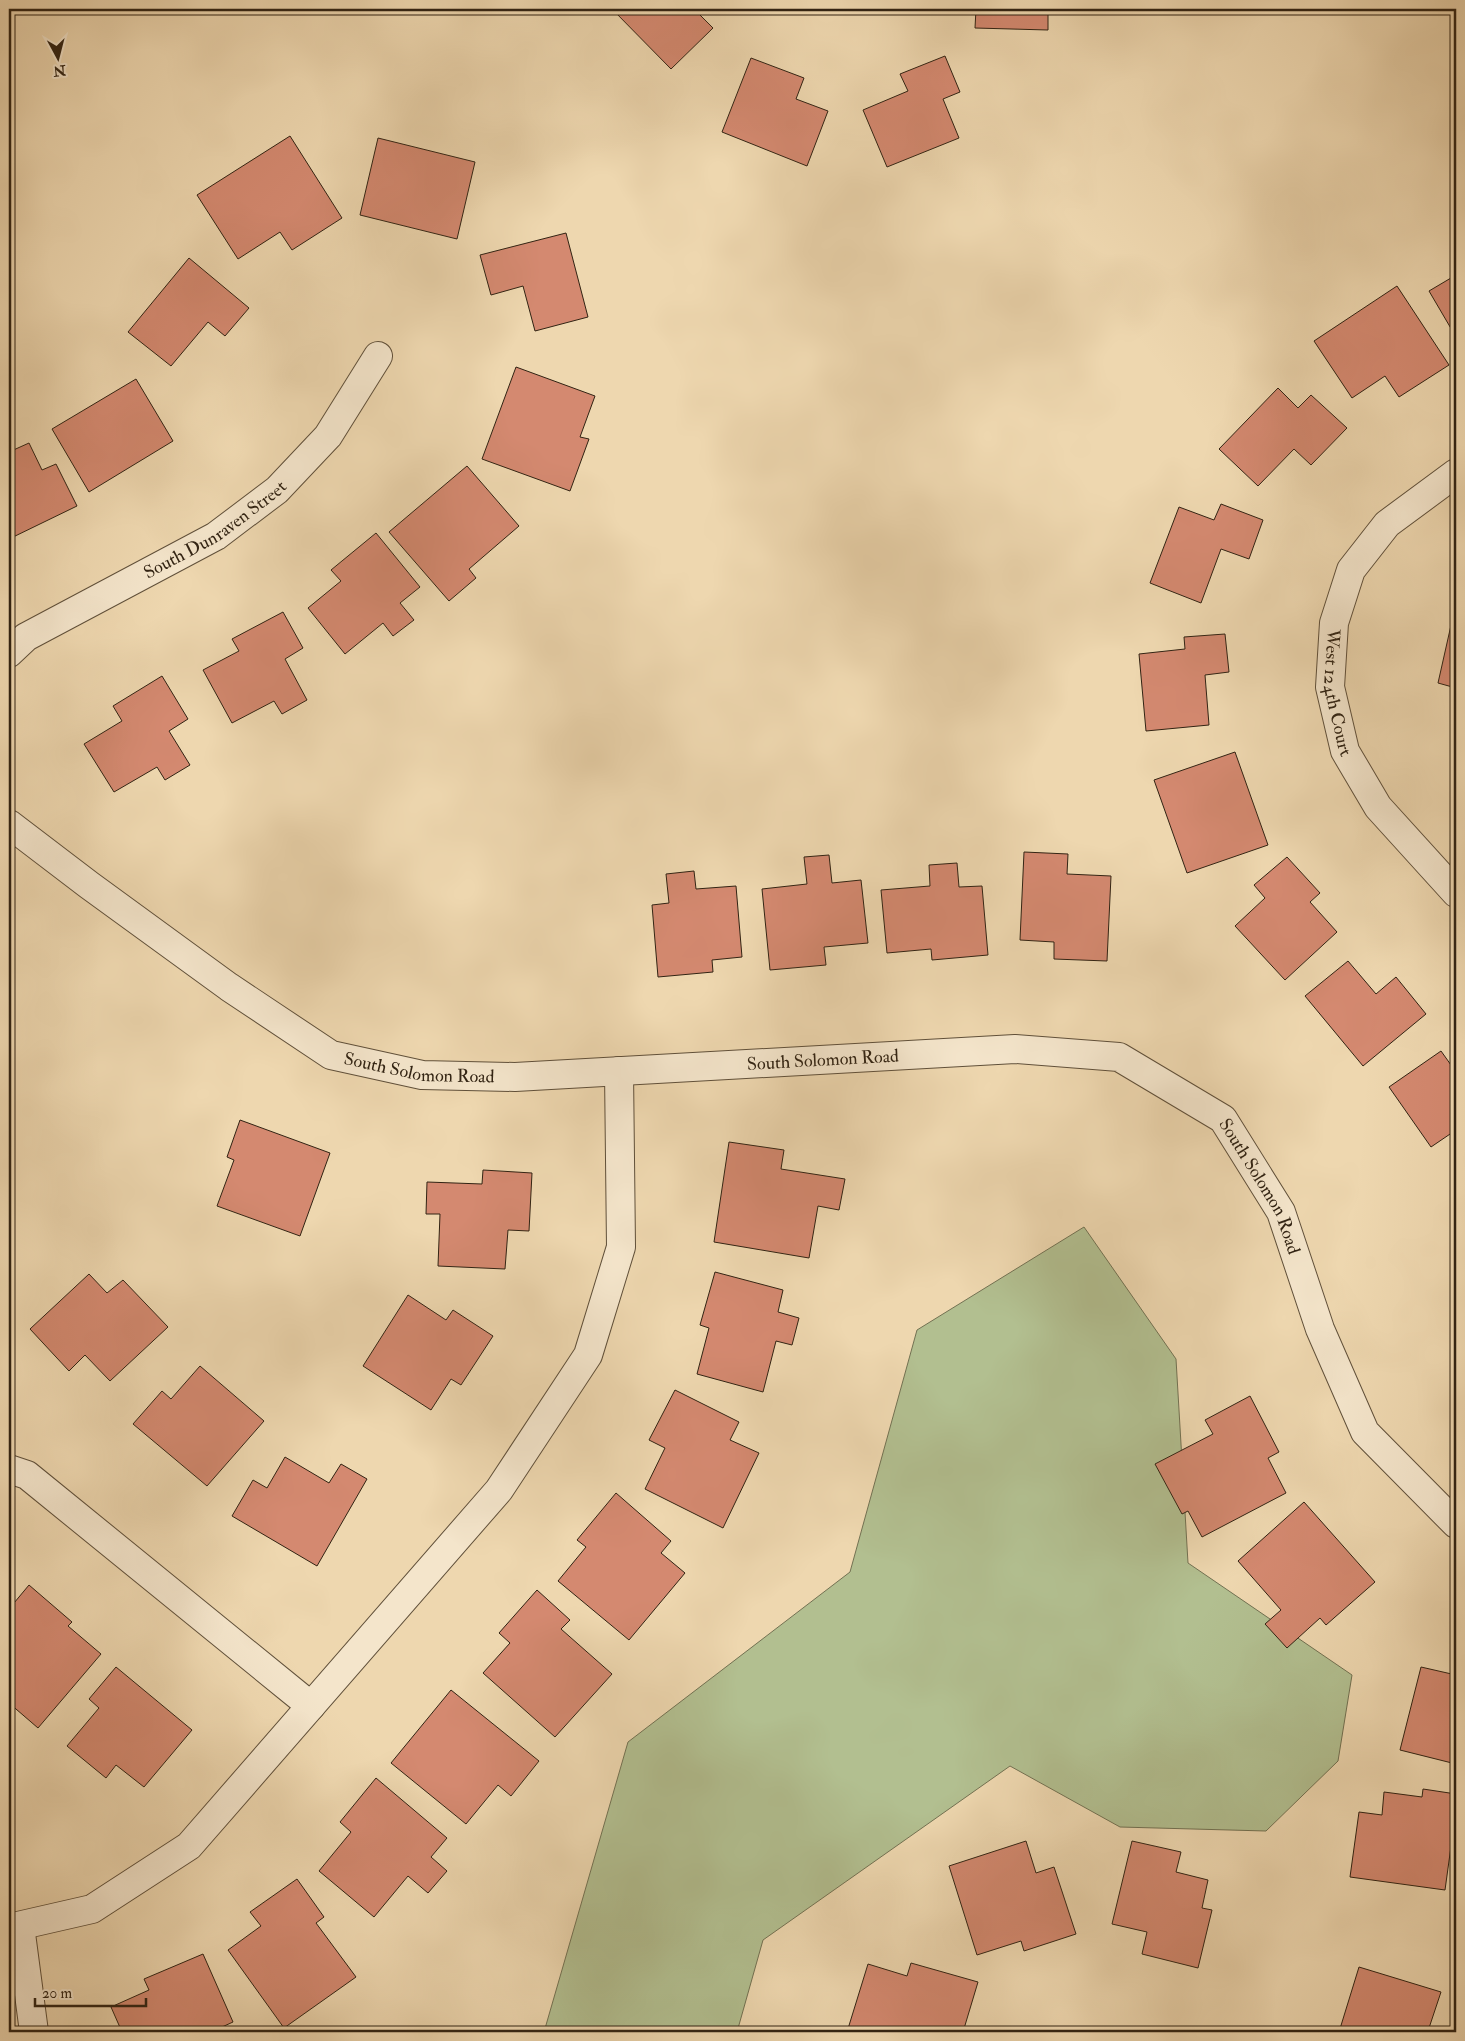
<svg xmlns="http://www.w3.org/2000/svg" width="1465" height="2041" font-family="'IM FELL Double Pica',serif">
<rect width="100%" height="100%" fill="#eed7af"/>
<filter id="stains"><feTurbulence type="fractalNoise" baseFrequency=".004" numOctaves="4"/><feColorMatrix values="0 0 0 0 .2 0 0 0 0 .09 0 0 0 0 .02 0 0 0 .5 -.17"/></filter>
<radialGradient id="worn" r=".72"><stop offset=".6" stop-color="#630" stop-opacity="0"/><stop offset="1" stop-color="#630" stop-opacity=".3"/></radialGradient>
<path fill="#b2bf90" stroke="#727152" d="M1084,1227L1176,1359L1188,1563L1352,1675L1338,1761L1266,1831L1120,1827L1010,1766L763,1940L737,2032H544L628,1742L850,1572L917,1330Z"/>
<g fill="#d48970" stroke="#312313">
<path d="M612,9H694L713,28L671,69Z"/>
<path d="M976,9H1048V30L975,28Z"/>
<path d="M945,56L960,92L943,99L959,138L887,167L863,110L908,91L900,74Z"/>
<path d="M751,58L804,78L796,99L828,111L807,166L722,132Z"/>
<path d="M290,136L342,218L292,250L280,232L238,259L197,195Z"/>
<path d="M378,138L475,162L457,239L360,215Z"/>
<path d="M566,233L588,317L535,331L523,286L491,295L480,255Z"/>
<path d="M189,258L249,308L225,336L208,322L171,366L128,332Z"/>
<path d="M1456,275V337L1429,291Z"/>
<path d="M1397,286L1449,365L1399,397L1385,376L1352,398L1314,341Z"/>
<path d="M516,367L595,396L580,437L589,439L570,491L482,459Z"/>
<path d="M136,379L173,441L89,492L52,429Z"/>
<path d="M1278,388L1298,408L1311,395L1347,428L1311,465L1294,449L1258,486L1219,449Z"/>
<path d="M29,443L42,470L56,464L77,506L9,539V452Z"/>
<path d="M467,466L519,526L469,569L476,578L449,601L389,532Z"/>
<path d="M1221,504L1263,520L1249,559L1221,549L1201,603L1150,583L1179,507L1214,520Z"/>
<path d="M376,533L420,587L400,603L414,620L393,636L383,623L345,654L308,608L341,581L331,570Z"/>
<path d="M1456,603V688L1438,683Z"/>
<path d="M283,612L303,648L285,659L307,700L282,714L274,701L232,723L203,670L239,651L232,639Z"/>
<path d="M1225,634L1229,672L1205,675L1209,725L1146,731L1139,654L1185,649L1184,637Z"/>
<path d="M162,676L188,719L169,731L190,765L165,780L157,767L114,792L84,744L122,721L113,706Z"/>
<path d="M1235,752L1268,845L1187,873L1154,780Z"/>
<path d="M1024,852L1068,854L1067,874L1111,876L1107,961L1054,959V942L1020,940Z"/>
<path d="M829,855L832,883L861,880L868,943L824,947L826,965L770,970L762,889L807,884L804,857Z"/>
<path d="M1287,857L1320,893L1310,902L1337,932L1285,980L1235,926L1265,898L1254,885Z"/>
<path d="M957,863L959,887L982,886L988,955L932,960L931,949L887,953L881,890L930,886L929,865Z"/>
<path d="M694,871L696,889L736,886L742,957L712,960L713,972L658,977L652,905L669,903L666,874Z"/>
<path d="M1348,961L1376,994L1396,977L1426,1014L1363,1066L1305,996Z"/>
<path d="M1441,1051L1456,1072V1130L1431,1147L1389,1087Z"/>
<path d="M240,1120L330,1153L300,1236L217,1206L234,1160L227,1157Z"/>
<path d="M729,1142L784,1150L781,1169L845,1179L839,1210L818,1206L809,1258L714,1242Z"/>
<path d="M483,1170L532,1173L529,1231L508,1230L505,1269L438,1266L440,1214H426L427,1182L482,1184Z"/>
<path d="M715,1272L783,1290L778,1312L799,1318L792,1345L776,1341L763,1392L697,1374L709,1328L700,1325Z"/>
<path d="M89,1274L107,1293L123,1280L168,1327L110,1381L85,1355L69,1371L30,1329Z"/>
<path d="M408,1295L446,1320L453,1310L493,1336L461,1385L451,1379L431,1410L363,1366Z"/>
<path d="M200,1366L264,1421L207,1486L133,1424L162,1391L171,1399Z"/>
<path d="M675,1390L739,1422L730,1440L759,1453L723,1528L645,1489L665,1448L649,1440Z"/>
<path d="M1250,1396L1279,1452L1268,1458L1286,1493L1202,1537L1188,1511L1182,1514L1155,1464L1213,1434L1205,1420Z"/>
<path d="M285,1457L329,1483L341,1464L367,1479L317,1566L232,1516L253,1480L267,1488Z"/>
<path d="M616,1493L671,1541L661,1553L685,1573L629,1640L558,1581L586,1547L577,1540Z"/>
<path d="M1304,1502L1375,1582L1326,1625L1320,1618L1287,1648L1265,1624L1281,1610L1238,1561Z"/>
<path d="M29,1585L72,1622L68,1626L101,1654L38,1728L9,1703V1636L13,1631L9,1627V1609Z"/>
<path d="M537,1590L570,1620L561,1629L612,1674L555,1737L483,1673L510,1643L499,1633Z"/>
<path d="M116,1667L192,1730L144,1787L116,1765L106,1778L67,1746L99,1708L89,1699Z"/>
<path d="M1421,1667L1456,1675V1764L1400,1750Z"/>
<path d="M451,1690L539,1761L511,1796L498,1785L466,1824L391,1763Z"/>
<path d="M376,1778L447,1838L431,1857L447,1871L428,1893L408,1876L374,1917L319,1871L351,1832L340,1822Z"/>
<path d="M1423,1789L1456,1794V1810L1445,1890L1350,1877L1359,1812L1382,1815L1384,1792L1422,1797Z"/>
<path d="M1026,1841L1036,1873L1054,1867L1076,1934L1024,1951L1021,1941L977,1955L949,1866Z"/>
<path d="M1132,1841L1181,1852L1176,1872L1208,1880L1202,1908L1212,1910L1198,1968L1142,1954L1147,1932L1112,1924Z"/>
<path d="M297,1879L324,1917L316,1923L356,1977L284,2028L228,1950L261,1926L250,1912Z"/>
<path d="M203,1954L233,2022L222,2027L224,2032H122L111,2007L149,1990L144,1979Z"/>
<path d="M911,1963L978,1982L963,2032H847L868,1964L907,1976Z"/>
<path d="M1359,1967L1441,1992L1429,2028L1442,2032H1339Z"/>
</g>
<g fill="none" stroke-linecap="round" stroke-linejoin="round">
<defs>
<g id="minor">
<path id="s1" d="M1456,473L1387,524L1351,570L1334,623L1330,687L1345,751L1378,807L1456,893"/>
<path id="s2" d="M9,653L26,637L216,536L277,490L328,436L378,356"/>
<path id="s3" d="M9,824L89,885L229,987L331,1055L422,1075L515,1077L1015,1049L1119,1057L1223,1119L1281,1212L1320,1329L1365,1432L1456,1524"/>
<path d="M9,1469L27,1475L311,1706"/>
<path d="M20,1926L34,2032"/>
<path d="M9,1928L92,1909L189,1846L499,1490L588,1355L621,1247L619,1071"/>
</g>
</defs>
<use href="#minor" stroke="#60503a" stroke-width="30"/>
<use href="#minor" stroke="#f4e5cb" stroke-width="28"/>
</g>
<g text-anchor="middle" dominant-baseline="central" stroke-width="4.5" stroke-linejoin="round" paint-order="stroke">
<g font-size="18" fill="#312313" stroke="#f4e5cb">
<text stroke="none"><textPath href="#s2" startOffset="241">South Dunraven Street</textPath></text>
<text stroke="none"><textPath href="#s1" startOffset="270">West 124th Court</textPath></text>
<text stroke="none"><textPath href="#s3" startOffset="891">South Solomon Road</textPath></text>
<text stroke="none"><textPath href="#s3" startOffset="486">South Solomon Road</textPath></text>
<text stroke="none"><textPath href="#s3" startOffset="1386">South Solomon Road</textPath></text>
</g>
</g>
<rect width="1465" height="2041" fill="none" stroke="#eed7af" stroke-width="30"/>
<rect x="10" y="10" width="1445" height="2021" fill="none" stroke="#312313" stroke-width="2.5"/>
<rect x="15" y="15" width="1435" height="2011" fill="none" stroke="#312313"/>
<g transform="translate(58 58) rotate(173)" stroke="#f4e5cb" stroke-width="4" paint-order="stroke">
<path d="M0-4L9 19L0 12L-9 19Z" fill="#312313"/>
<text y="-8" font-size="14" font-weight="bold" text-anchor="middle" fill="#312313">N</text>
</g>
<path d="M35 1998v8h111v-8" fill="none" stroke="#312313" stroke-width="2.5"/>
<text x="42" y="1998" font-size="15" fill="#312313" stroke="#f4e5cb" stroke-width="4" paint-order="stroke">20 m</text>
<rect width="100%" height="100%" filter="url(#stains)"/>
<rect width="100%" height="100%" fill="url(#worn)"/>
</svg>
